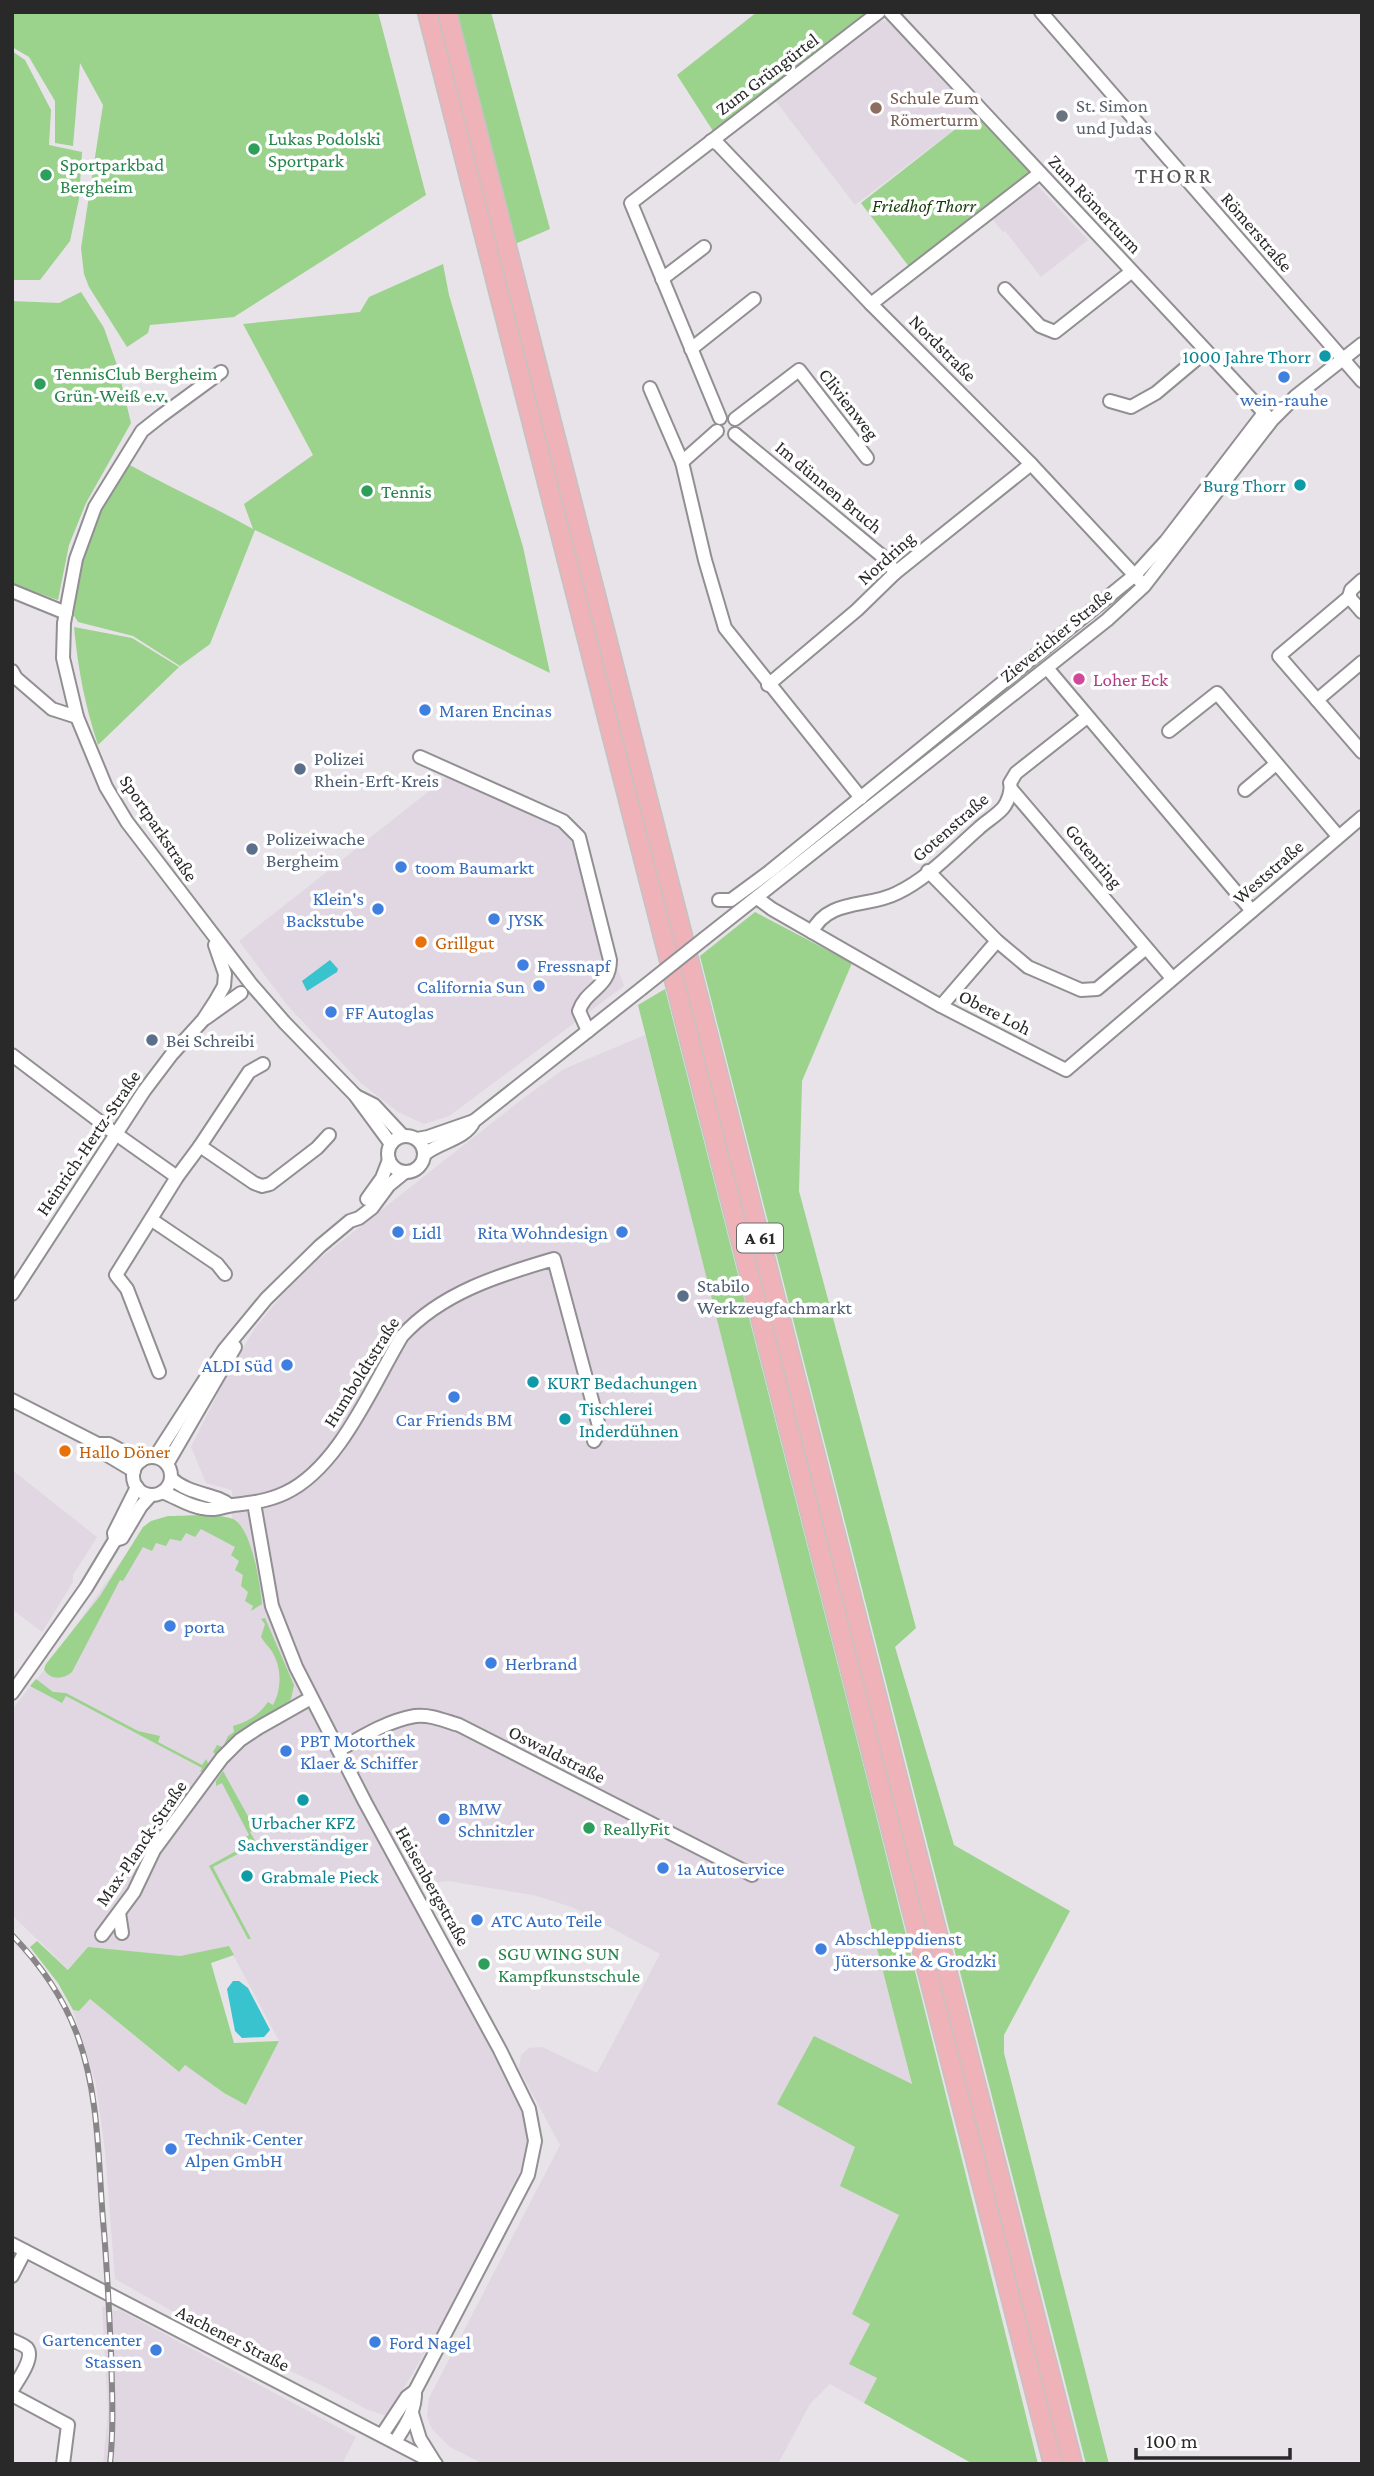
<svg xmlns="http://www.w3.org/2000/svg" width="1374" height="2476" font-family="'Crimson Pro',serif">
<rect width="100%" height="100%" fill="#e7e3e8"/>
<g fill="#e0d7e2">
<path d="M880,20L888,21L976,113L855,205L775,100Z"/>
<path d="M1034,182L1088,240L1041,277L1005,231L1003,232L990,216Z"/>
<path d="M447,777L567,829L624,986L449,1116L424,1124L398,1112L361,1083L288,1006L239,941Z"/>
<path d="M645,1035L912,2085L856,2147L840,2186L899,2215L853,2314L871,2324L849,2364L877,2378L864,2403L830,2384L810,2404L778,2464H483L450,2447L432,2429L427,2417L429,2398L560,2145L519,2069L521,2055L529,2048L542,2047L597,2073L660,1954L572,1907L533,1895L448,1881L403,1885L519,2101L526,2122L528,2137L526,2155L517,2180L434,2337L390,2412L387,2416L366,2409L323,2386L229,2343L115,2279L105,2151L96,2084L73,2010L79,2011L90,1999L178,2072L185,2065L224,2093L246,2105L279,2041L229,1947L180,1956L151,1955L69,1970L12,1915V1709L50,1663L142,1531L175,1518L215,1517L232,1519V1490L206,1483L191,1447L227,1375L255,1328L282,1295L319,1259L525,1097L564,1069Z"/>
<path d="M12,1470L97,1537L73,1575V1582L42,1632L12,1609Z"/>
<path d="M102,2306L115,2311L120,2310L356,2437L342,2464H103L108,2411Z"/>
</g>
<g fill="#9bd28c">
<path d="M12,12H378L426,195L234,317L150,325L148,333L127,347L89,287L84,274L81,248L103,105L80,63L73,146L55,143V101L29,57L12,47Z"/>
<path d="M454,12H491L550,229L515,244Z"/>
<path d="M757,12H872L713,131L677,75Z"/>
<path d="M12,51L25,60L51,110L49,145L82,152L79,199L70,241L40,280H12Z"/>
<path d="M976,113L1032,173L910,268L861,203Z"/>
<path d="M443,264L449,295L523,547L550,673L255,530L210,644L180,666L133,636L78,622L73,614L80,562L99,508L128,464C169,487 212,506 253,529L244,504L313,455L243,324L360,312L369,297Z"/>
<path d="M81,292L104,328L117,365L131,423L86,503L69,545L58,600L12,584V301L59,303Z"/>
<path d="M74,627L132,638L179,667L98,745C85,706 78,669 74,627Z"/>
<path d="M755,912L852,963L802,1081L799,1191L916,1628L895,1647L954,1845L1070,1911L1004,2035V2053L1109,2464H1086L700,956Z"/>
<path d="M665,989L872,1799L1038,2464H973L864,2403L877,2378L849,2364L870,2324L852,2314L899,2215L840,2186L855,2147L777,2104L814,2036L912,2084L796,1634L638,1005Z"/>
<path d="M168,1516C185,1516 218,1513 233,1519C252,1528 260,1584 262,1604L251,1611L253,1606L245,1601L248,1592L241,1586L243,1575L235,1570L239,1561L231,1555L235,1547L201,1529L195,1537L186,1533L181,1541L170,1539L166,1546L156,1543L152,1551L143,1547L123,1581L120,1580L72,1672C63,1680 49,1680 44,1669L46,1664L100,1596L143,1527L151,1521Z"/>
<path d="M265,1618L294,1685L291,1699L282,1708L247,1728L217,1754H215L213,1752L217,1745L223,1747L228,1736L234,1732L233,1726C248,1722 259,1715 268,1702L273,1705C282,1689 282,1666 271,1650C268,1646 264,1642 261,1637L265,1624L261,1619Z"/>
<path d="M36,1679L53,1692L66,1693L138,1731L160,1736L158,1742L202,1765L206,1759L209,1765L205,1771L200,1772L202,1768L66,1696L62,1703L30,1686Z"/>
<path d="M223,1771L255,1829L250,1832L257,1844L213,1867L251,1939H248L209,1866L247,1845L243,1839L249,1835L222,1783L216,1786V1781Z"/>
<path d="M37,1941L68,1970L88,1947L180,1956L229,1946L234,1955L211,1963L234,2043L279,2041L246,2105L224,2093L185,2065L179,2072L90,1999L79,2011L73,2010L58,1983L30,1947Z"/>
</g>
<g fill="#38c3ce">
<path d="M330,960L338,969L337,972L307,991L302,981Z"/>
<path d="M233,1981H239L248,1988L270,2030L264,2037L242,2038L235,2031L227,1989Z"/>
</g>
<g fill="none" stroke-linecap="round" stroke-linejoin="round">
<defs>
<g id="minor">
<path d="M890,12L1269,418"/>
<path d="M1041,12L1362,381"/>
<path d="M711,141L718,144L871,304L1031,464L1140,581"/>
<path d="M662,279L704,247"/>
<path d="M1005,289L1040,326L1055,332L1131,272"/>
<path d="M871,304L1040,173"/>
<path d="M691,349L754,299"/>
<path d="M221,372L161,416L142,431L95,507L76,559L64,623L63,658L77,717L106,787L127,822L251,984L285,1023L355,1095L391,1144"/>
<path d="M650,388L682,462"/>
<path d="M1110,401L1131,407L1156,393L1206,351"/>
<path d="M720,418L631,203L879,12"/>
<path d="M735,419L799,370L867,458"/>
<path d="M717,431L682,462L705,560L725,628L861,798"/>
<path d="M735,434L888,561L895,573"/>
<path d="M12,591L66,613"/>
<path d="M1349,597L1351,590L1362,580"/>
<path d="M1362,612L1349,597L1279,656L1362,752"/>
<path d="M1047,668L1252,911"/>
<path d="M12,671L16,678L52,709L77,717"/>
<path d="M768,685L857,610L895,573L1031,464"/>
<path d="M1317,700L1362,662"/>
<path d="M1169,731L1217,693L1338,836"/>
<path d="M420,757L563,821L579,837L610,960C610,988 586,989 579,1011L588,1031"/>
<path d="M1011,789L1172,978"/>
<path d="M1245,790L1276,764"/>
<path d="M928,871L997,941L1028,967L1081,990L1097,989L1146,948"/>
<path d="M757,898L772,909L941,1006L1066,1070L1362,817"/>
<path d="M719,900H731L769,872L1135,575L1166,541L1264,413"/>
<path d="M812,932C828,898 869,908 897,893C927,879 953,851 978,829C985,822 996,816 1003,808C1008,802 1012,790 1010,783L1016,773L1087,717"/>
<path d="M705,938L1107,620L1144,586L1272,420L1296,396L1362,344"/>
<path d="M941,1006L997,941"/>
<path d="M206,1018L241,993"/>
<path d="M12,1055L99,1121"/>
<path d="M356,1096L374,1105L403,1136"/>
<path d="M109,1129L177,1177"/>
<circle cx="406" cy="1154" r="18"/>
<path d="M417,1139L428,1137L474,1121"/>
<path d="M200,1146L249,1072L263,1064"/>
<path d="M425,1154C439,1142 466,1139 474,1121L641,989"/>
<path d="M367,1199L382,1178L389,1160"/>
<path d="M152,1220L217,1264L225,1274"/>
<path d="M12,1294L144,1091L172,1054L203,1020L216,1000L224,986L225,974L215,945"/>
<path d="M159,1372L127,1289L116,1275L177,1177L200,1146L254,1183L262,1186L270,1184L317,1148L329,1135"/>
<path d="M12,1400L98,1444H109L141,1461"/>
<path d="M98,1444L104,1453L134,1471"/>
<path d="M155,1457L224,1350L266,1299L320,1246L350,1221L359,1218L372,1208L389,1185L405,1172"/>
<circle cx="152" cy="1476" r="19"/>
<path d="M167,1464L235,1347"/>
<path d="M171,1478C190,1496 216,1493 229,1505"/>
<path d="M162,1492C176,1497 188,1506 202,1508C216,1511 221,1507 233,1505C251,1503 268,1501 285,1493C339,1468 372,1386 402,1336C441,1293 499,1275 554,1259L600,1430L594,1441"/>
<path d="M254,1503L272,1606L296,1667L365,1802L500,2050L529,2109L535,2141L528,2175L415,2391L407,2397L382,2435"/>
<path d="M115,1540L122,1538L141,1506L151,1495"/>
<path d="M12,1693L86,1588L115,1540L114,1533L137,1487"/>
<path d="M339,1750C363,1736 387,1721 415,1716C430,1714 445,1721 459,1725L752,1875"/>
<path d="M119,1913L122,1933"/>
<path d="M102,1935L134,1892L154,1850L222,1758L240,1740L258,1728L311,1698"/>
<path d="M12,2244L436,2464"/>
<path d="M12,2276L25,2251"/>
<path d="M12,2340C16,2342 24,2345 27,2348C35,2358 17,2381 12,2390"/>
<path d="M12,2395L68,2425L63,2464"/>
<path d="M412,2413L420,2439L435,2463"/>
<path d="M395,2442C405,2426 416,2411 415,2391"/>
</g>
<g id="highway">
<path d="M427,12L1053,2464"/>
<path d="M447,12L1073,2464"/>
</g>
</defs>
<use href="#minor" stroke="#928f93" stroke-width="16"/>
<use href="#highway" stroke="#c3c3c3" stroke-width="21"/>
<use href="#minor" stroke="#fff" stroke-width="12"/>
<use href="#highway" stroke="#eeb2b8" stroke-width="18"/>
<defs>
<path id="rail" d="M12,1935C40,1964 64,1998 78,2037C99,2096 98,2158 103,2220C107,2264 109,2308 111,2352C112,2390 114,2427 110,2464"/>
</defs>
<use href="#rail" stroke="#898689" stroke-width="6"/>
<use href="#rail" stroke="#fff" stroke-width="3.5" stroke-dasharray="10" stroke-linecap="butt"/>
<defs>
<path id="minor-bridge" d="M641,989L705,938"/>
</defs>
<use href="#minor-bridge" stroke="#928f93" stroke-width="16" stroke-linecap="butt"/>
<use href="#minor-bridge" stroke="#fff" stroke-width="12"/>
</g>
<circle fill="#8d6e63" stroke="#fff" stroke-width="2.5" cx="876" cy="108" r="7"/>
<circle fill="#6b7280" stroke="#fff" stroke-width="2.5" cx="1062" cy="116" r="7"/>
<g fill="#2e9e5b" stroke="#fff" stroke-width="2.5">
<circle cx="254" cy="149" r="7"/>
<circle cx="46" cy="175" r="7"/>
<circle cx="40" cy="384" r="7"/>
<circle cx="367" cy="491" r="7"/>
<circle cx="589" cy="1828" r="7"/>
<circle cx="484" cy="1964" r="7"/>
</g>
<g fill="#0f9aa8" stroke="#fff" stroke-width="2.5">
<circle cx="1325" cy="356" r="7"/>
<circle cx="1300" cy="485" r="7"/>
<circle cx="533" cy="1382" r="7"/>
<circle cx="565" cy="1419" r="7"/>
<circle cx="303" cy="1800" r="7"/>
<circle cx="247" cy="1876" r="7"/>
</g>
<g fill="#3f7fe0" stroke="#fff" stroke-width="2.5">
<circle cx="1284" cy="377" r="7"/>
<circle cx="425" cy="710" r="7"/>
<circle cx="401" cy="867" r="7"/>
<circle cx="378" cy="909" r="7"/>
<circle cx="494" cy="919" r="7"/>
<circle cx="523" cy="965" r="7"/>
<circle cx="539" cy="986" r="7"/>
<circle cx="331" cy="1012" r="7"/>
<circle cx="398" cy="1232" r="7"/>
<circle cx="622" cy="1232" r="7"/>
<circle cx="287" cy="1365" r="7"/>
<circle cx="454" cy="1397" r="7"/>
<circle cx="170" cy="1626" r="7"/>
<circle cx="491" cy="1663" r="7"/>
<circle cx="286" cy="1751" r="7"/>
<circle cx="444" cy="1819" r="7"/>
<circle cx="663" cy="1868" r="7"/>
<circle cx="477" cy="1920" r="7"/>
<circle cx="821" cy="1949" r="7"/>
<circle cx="171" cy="2149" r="7"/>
<circle cx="375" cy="2342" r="7"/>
<circle cx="156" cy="2350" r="7"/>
</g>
<circle fill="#d1479c" stroke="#fff" stroke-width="2.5" cx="1079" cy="679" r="7"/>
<g fill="#5c6f8a" stroke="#fff" stroke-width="2.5">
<circle cx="300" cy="769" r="7"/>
<circle cx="252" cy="849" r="7"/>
<circle cx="152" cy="1040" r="7"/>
<circle cx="683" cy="1296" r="7"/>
</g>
<g fill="#e8710a" stroke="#fff" stroke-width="2.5">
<circle cx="421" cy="942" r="7"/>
<circle cx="65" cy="1451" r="7"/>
</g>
<g text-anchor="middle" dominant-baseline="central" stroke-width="7" stroke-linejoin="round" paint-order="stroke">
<rect fill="#fff" stroke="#6a696a" stroke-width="2" x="737" y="1223.5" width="46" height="29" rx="5"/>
<g font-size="18" font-weight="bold" fill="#2a292a">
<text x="760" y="1238">A 61</text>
</g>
<g font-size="19" fill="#2a292a" stroke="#fff">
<text transform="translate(767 74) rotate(-37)">Zum Grüngürtel</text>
<text transform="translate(1095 204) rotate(47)">Zum Römerturm</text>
<text transform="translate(1257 232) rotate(49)">Römerstraße</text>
<text transform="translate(943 348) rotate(45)">Nordstraße</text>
<text transform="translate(849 404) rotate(52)">Clivienweg</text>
<text transform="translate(829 487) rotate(40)">Im dünnen Bruch</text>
<text transform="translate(886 558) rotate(-42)">Nordring</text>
<text transform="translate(1056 635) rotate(-39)">Zievericher Straße</text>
<text transform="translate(950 827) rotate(-41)">Gotenstraße</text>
<text transform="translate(159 828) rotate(56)">Sportparkstraße</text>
<text transform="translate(1094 856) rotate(50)">Gotenring</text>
<text transform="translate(1268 872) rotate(-41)">Weststraße</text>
<text transform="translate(995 1012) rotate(27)">Obere Loh</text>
<text transform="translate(88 1143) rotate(-56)">Heinrich-Hertz-Straße</text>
<text transform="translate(361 1372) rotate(-58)">Humboldtstraße</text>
<text transform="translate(557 1754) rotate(27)">Oswaldstraße</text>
<text transform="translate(141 1843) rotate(-56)">Max-Planck-Straße</text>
<text transform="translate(433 1886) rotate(61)">Heisenbergstraße</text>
<text transform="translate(233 2338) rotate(27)">Aachener Straße</text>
</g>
<g font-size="19" fill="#785e54" stroke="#fff" text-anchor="start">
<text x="890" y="97">Schule Zum<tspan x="890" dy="22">Römerturm</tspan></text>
</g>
<g font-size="19" fill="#5b616d" stroke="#fff" text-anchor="start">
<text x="1076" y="105">St. Simon<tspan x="1076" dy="22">und Judas</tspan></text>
</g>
<g font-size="19" fill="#27864d" stroke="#fff" text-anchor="start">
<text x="268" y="138">Lukas Podolski<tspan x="268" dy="22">Sportpark</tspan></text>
<text x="60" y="164">Sportparkbad<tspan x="60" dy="22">Bergheim</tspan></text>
<text x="54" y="373">TennisClub Bergheim<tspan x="54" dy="22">Grün-Weiß e.v.</tspan></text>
<text x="381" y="491">Tennis</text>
<text x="603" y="1828">ReallyFit</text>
<text x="498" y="1953">SGU WING SUN<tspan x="498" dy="22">Kampfkunstschule</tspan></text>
</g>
<g font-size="19" font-style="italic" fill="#143907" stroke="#fff">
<text x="924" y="205">Friedhof Thorr</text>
</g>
<g font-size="19" fill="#0d838f" stroke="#fff" text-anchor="start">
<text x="1311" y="356" text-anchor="end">1000 Jahre Thorr</text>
<text x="1286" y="485" text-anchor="end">Burg Thorr</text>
<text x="547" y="1382">KURT Bedachungen</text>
<text x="579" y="1408">Tischlerei<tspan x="579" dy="22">Inderdühnen</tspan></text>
<text x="303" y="1822" text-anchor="middle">Urbacher KFZ<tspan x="303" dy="22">Sachverständiger</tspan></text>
<text x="261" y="1876">Grabmale Pieck</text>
</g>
<g font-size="19" fill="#366cbe" stroke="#fff" text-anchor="start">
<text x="1284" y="399" text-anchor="middle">wein-rauhe</text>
<text x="439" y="710">Maren Encinas</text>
<text x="415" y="867">toom Baumarkt</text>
<text x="364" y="898" text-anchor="end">Klein's<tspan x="364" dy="22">Backstube</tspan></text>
<text x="508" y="919">JYSK</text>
<text x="537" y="965">Fressnapf</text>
<text x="525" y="986" text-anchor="end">California Sun</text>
<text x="345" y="1012">FF Autoglas</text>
<text x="412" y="1232">Lidl</text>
<text x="608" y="1232" text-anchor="end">Rita Wohndesign</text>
<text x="273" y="1365" text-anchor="end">ALDI Süd</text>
<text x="454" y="1419" text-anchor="middle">Car Friends BM</text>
<text x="184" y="1626">porta</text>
<text x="505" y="1663">Herbrand</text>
<text x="300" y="1740">PBT Motorthek<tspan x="300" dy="22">Klaer &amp; Schiffer</tspan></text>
<text x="458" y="1808">BMW<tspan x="458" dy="22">Schnitzler</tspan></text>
<text x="677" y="1868">1a Autoservice</text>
<text x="491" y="1920">ATC Auto Teile</text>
<text x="835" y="1938">Abschleppdienst<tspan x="835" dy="22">Jütersonke &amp; Grodzki</tspan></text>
<text x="185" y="2138">Technik-Center<tspan x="185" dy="22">Alpen GmbH</tspan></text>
<text x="142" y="2339" text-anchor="end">Gartencenter<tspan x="142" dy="22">Stassen</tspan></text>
<text x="389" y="2342">Ford Nagel</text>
</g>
<g font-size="19" fill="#b23c85" stroke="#fff" text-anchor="start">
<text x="1093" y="679">Loher Eck</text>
</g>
<g font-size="19" fill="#4e5e75" stroke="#fff" text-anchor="start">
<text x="314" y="758">Polizei<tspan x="314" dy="22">Rhein-Erft-Kreis</tspan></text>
<text x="266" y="838">Polizeiwache<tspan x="266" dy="22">Bergheim</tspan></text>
<text x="166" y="1040">Bei Schreibi</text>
<text x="697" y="1285">Stabilo<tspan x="697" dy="22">Werkzeugfachmarkt</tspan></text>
</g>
<g font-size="19" fill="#c56008" stroke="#fff" text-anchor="start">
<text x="435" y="942">Grillgut</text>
<text x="79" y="1451">Hallo Döner</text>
</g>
<g font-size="23" letter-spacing="2" fill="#585659" stroke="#fff">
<text x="1174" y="175">THORR</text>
</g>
</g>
<rect width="1374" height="2476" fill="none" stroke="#2a292a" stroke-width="28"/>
<path d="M1136 2448v10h154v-10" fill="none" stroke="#2a292a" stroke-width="3.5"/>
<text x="1146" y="2448" font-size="21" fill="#2a292a" stroke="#ffffff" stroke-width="5" paint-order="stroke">100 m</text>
</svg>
